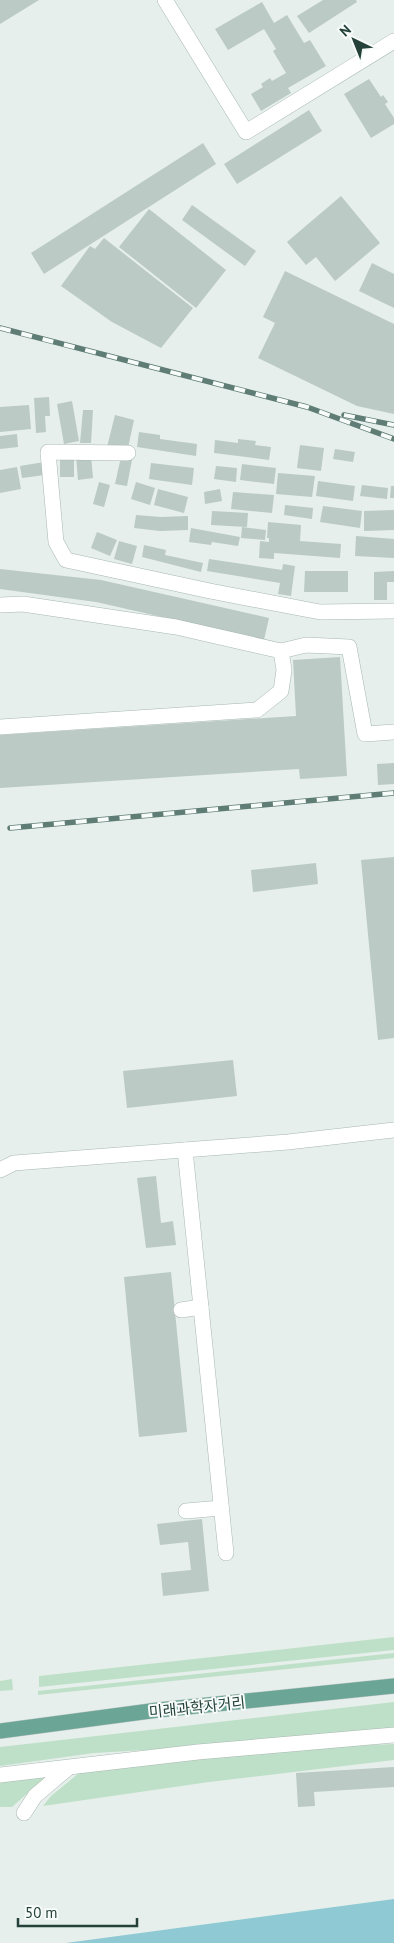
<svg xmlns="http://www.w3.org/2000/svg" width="394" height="1943" font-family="'PT Sans','Noto Sans KR',sans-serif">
<rect width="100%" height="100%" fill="#e6efeb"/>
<g fill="#bfe0c8">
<path d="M394,1637V1650L39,1687V1676Z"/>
<path d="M394,1653V1658L38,1695V1691Z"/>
<path d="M12,1679L13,1690L0,1691V1681Z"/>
<path d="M394,1702V1732L198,1747L94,1753L0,1766V1747Z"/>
<path d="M394,1744V1760L209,1782L43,1806L51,1796L79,1773L296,1748Z"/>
<path d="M50,1773L12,1807H0V1780Z"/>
</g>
<path fill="#8ec9d4" d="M394,1899V1943H66Z"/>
<g fill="#bbcac4">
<path d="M0,0H39L0,24Z"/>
<path d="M323,0H356L357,2L309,33L297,16Z"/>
<path d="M262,2L274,23L287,15L304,43L310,40L326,66L288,88L291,93L261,111L251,94L263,87L261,84L270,78L272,81L286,73L273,51L276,49L264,29L228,50L215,29Z"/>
<path d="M369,79L381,97L383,95L388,102L385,104L394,118V124L371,138L344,94Z"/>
<path d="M309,110L322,131L237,184L224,164Z"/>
<path d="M203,143L216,164L44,274L31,253Z"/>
<path d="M341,196L380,243L335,281L316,257L306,265L287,242Z"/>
<path d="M192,205L256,251L245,266L182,220Z"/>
<path d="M149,209L226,270L196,308L119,247Z"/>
<path d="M104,238L193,308L161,348L112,322L61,286L90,246L95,249Z"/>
<path d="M372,263L394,274V308L359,291Z"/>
<path d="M285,271L394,324V414L357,406L258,358L275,323L263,317Z"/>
<path d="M49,397L50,416H45L46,432L36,433L34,398Z"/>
<path d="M72,401L79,441L64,444L57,404Z"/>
<path d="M29,405L31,429L0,432V407Z"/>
<path d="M83,410H93L91,443H80Z"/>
<path d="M115,415L134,420L128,448L107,447Z"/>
<path d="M139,432L160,435V439L197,444L196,456L137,447Z"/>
<path d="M17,434L18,447L0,449V436Z"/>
<path d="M238,439L256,441L255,445L271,447L269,460L214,453L215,440L238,443Z"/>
<path d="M300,445L324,448L321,471L297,468Z"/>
<path d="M335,449L355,452L353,462L333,459Z"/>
<path d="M91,455L93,478L78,480L76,456Z"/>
<rect x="60" y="456" width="14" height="21"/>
<path d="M121,457L132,460L127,486L115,484Z"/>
<path d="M44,462L45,475L22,478L20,466Z"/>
<path d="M151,463L194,468L192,485L149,479Z"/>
<path d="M242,464L276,468L274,484L240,480Z"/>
<path d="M216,466L237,468L236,482L214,479Z"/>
<path d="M17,467L21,489L0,493V470Z"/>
<path d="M278,473L315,476L312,497L276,494Z"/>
<path d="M318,481L355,486L353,501L316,496Z"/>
<path d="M99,482L110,485L104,507L93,504Z"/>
<path d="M136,482L155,488L150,505L131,499Z"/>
<path d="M362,485L388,488L387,499L360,496Z"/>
<path d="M391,486H394V498H390Z"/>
<path d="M158,489L188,497L184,513L154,505Z"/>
<path d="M220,489L222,501L205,504L204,492Z"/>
<path d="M233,492L274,495L272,513L231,509Z"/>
<path d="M285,505L313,508L312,519L284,515Z"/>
<path d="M323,506L362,511L360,528L320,522Z"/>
<path d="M394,510V530L364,531V511Z"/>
<path d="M212,511L248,513L247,527L211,525Z"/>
<path d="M136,515L161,517L188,516V530L160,531L134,528Z"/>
<path d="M268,522L301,525L300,541L341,544L340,558L274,553V559L259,558L260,541L269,542V538H267Z"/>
<path d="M242,527L266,530L265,540L241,538Z"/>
<path d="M191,528L240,537L238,546L212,542L211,545L189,542Z"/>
<path d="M97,532L117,540L110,556L91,548Z"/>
<path d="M356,536L394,539V558L355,556Z"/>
<path d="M119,541L137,546L132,564L114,559Z"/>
<path d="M144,545L166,550L165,555L203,563L201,572L142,557Z"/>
<path d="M209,559L282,570L283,564L295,566L291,596L278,594L280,583L207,571Z"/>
<path d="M0,569L101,580L269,618L264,640L96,602L0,589Z"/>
<path d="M305,571H348V592H304Z"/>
<path d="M394,571V582H387V600H374V572Z"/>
<path d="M340,657L347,776L300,779L299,769L0,788V735L296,716L293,660Z"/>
<path d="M394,763V784L378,785L377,764Z"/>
<path d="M394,857V1038L378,1040L361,860Z"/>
<path d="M316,863L318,884L253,892L251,870Z"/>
<path d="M233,1060L237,1096L127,1108L123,1071Z"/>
<path d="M156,1176L161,1223L173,1221L176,1245L146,1248L137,1178Z"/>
<path d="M171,1272L187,1432L139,1437L124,1277Z"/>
<path d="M202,1519L209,1591L163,1596L161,1573L191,1570L188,1542L160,1545L157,1524Z"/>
<path d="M394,1767V1787L314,1792L315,1806L298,1807L296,1773Z"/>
</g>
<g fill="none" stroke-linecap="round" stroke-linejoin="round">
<defs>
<g id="minor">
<path d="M165,0L246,132L394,41"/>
<path d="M128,453L48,452L56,542L66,560L210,591L320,612L394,611"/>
<path d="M0,605L23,604L176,627L281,651"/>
<path d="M0,727L257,710L281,691L284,670L281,651L306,645L349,647L365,734L394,732"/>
<path d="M185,1150L226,1553"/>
<path d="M0,1170L14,1163L288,1142L394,1130"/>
<path d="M181,1310L201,1307"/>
<path d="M186,1511L221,1508"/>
<path d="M0,1775L198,1752L394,1735"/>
<path d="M24,1813L35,1796L68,1768"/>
</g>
<path id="major" d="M0,1731L158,1710L394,1686"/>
</defs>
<use href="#minor" stroke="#a8b8b2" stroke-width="16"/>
<use href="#major" stroke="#c2cac8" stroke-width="16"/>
<use href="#minor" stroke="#fff" stroke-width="15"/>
<use href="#major" stroke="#6aa596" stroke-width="15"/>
<defs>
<g id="rail">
<path d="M0,328L307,407L394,439"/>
<path d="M344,415L394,425"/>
<path d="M10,828L394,793"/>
</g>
</defs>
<use href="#rail" stroke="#5f7d75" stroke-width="5.5"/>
<use href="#rail" stroke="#f7fbf9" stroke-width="4" stroke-dasharray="11" stroke-linecap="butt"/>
</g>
<g text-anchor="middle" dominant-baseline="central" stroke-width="4" stroke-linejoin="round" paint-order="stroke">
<g font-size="15" fill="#24423a" stroke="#f7fbf9">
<text transform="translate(197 1707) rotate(-6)">미래과학자거리</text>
</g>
</g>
<g transform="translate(354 40) rotate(317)" stroke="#f7fbf9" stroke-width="4" paint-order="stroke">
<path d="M0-4L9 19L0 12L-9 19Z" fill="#24423a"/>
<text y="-8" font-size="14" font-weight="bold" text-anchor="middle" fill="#24423a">N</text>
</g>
<path d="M18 1918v8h119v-8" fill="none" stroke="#24423a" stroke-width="2.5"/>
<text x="25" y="1918" font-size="15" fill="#24423a" stroke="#f7fbf9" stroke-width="4" paint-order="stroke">50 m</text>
</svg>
